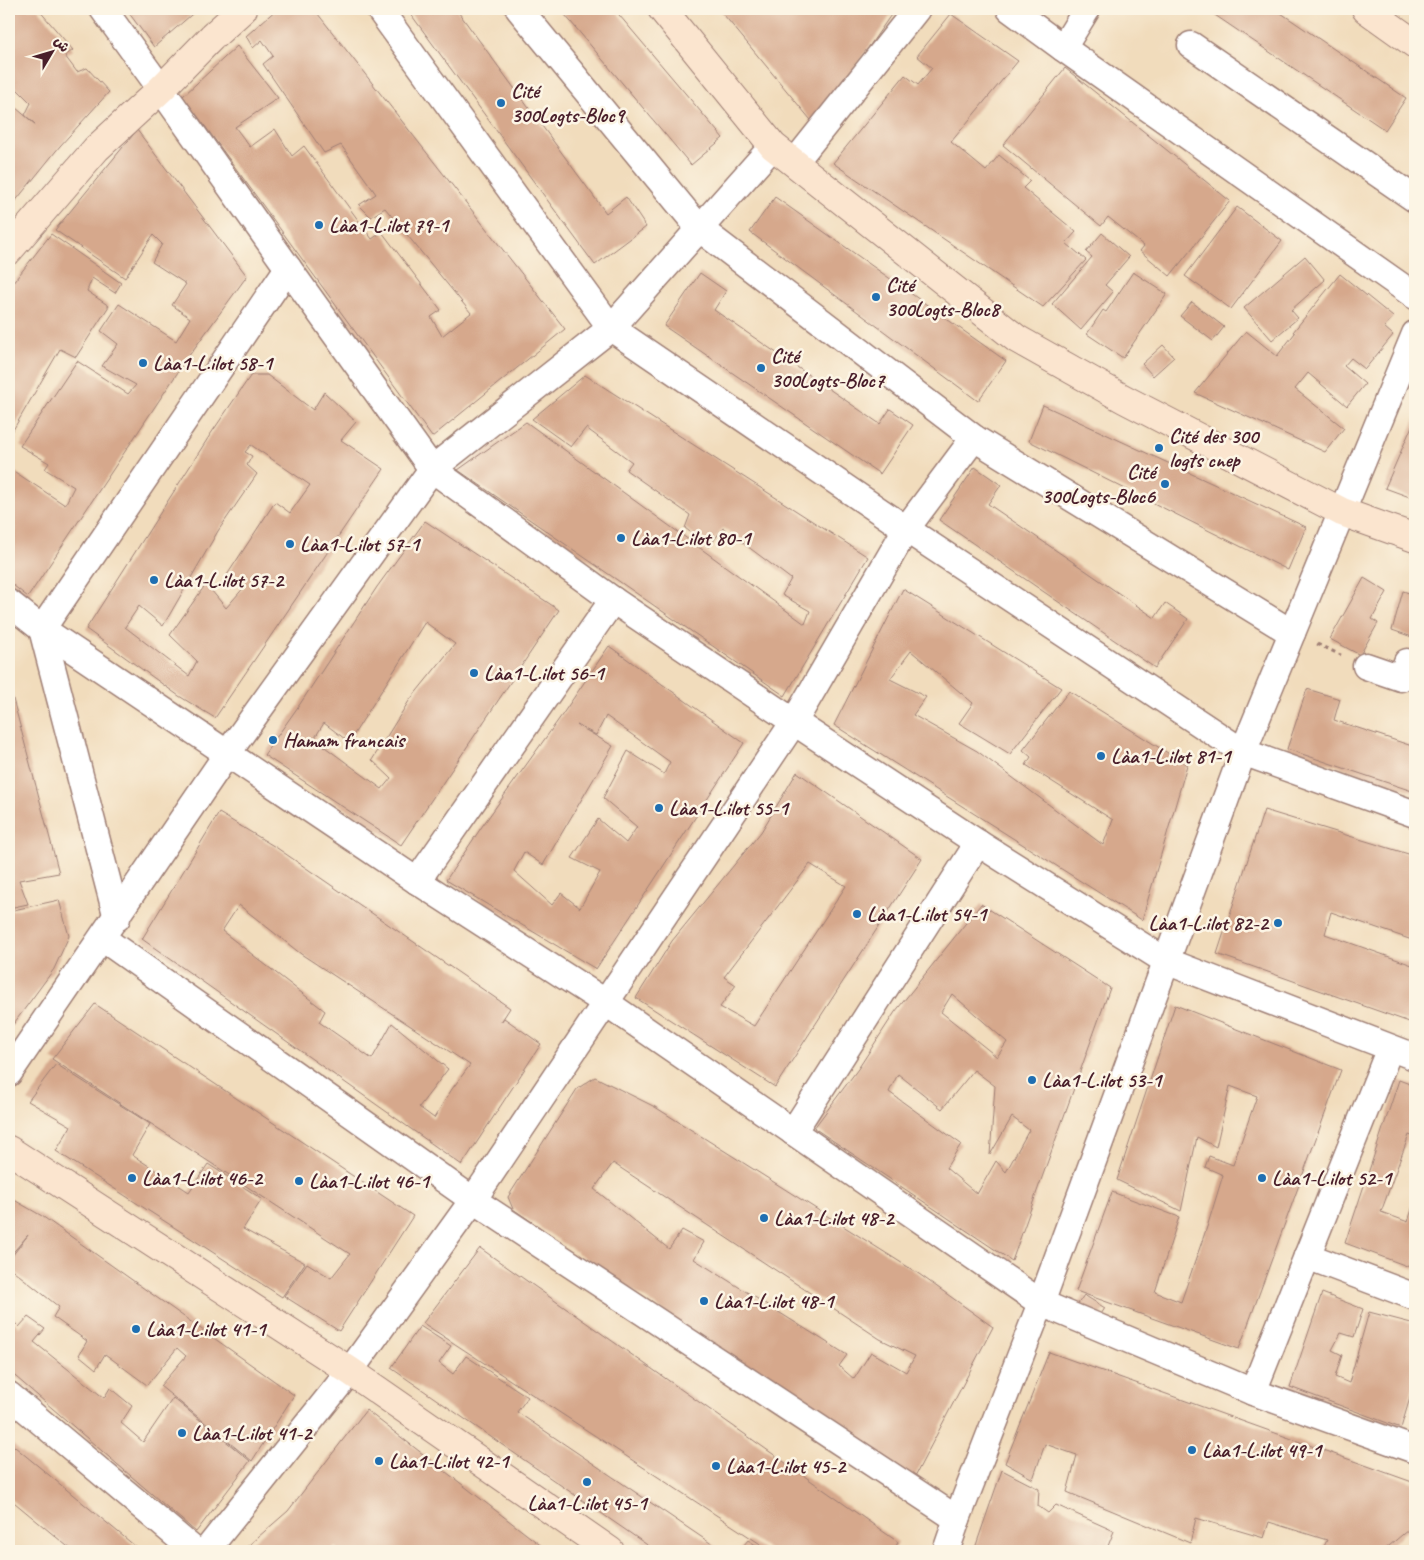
<svg xmlns="http://www.w3.org/2000/svg" width="1424" height="1560" font-family="Caveat,'Playpen Sans Arabic',sans-serif">
<rect width="100%" height="100%" fill="#fcf5e5"/>
<filter id="ink" filterUnits="userSpaceOnUse"><feTurbulence type="fractalNoise" baseFrequency=".02" numOctaves="2"/><feDisplacementMap in="SourceGraphic" scale="10" xChannelSelector="R" yChannelSelector="G"/><feConvolveMatrix kernelMatrix="1 2 1 2 8 2 1 2 1" color-interpolation-filters="sRGB"/></filter>
<filter id="wash" filterUnits="userSpaceOnUse"><feTurbulence type="fractalNoise" baseFrequency=".0096" numOctaves="4" result="noise"/><feDisplacementMap in="SourceGraphic" scale="20" xChannelSelector="R" yChannelSelector="G"/><feGaussianBlur stdDeviation="1.12" result="paint"/><feColorMatrix in="noise" values="0 0 0 0 0 0 0 0 0 0 0 0 0 0 0 0 0 1.4 0 .05"/><feComposite in="paint" operator="in"/></filter>
<g filter="url(#wash)">
<rect width="100%" height="100%" fill="#f1dcbc"/>
<g id="blocks">
<g fill="#d6a88c" fill-rule="evenodd">
<path d="M9,9H38L73,50L65,56L77,72L87,68L109,92L60,146L9,209V102L36,125L25,115L31,103L12,84L9,86Z"/>
<path d="M126,9H198L154,47Z"/>
<path d="M277,9H314L565,329L432,437L183,96L237,46L278,98L235,127L250,147L275,129L292,156L304,146L372,239L382,232L441,310L431,317L442,336L471,313L385,208L371,217L359,205L376,194L341,145L324,153L263,64L273,56L262,40L253,48L246,36Z"/>
<path d="M407,9H456L606,213L626,197L646,227L595,265Z"/>
<path d="M560,9H614L723,138L691,165Z"/>
<path d="M719,9H895L815,125Z"/>
<path d="M1206,9H1275L1406,98L1385,130Z"/>
<path d="M951,14L1018,61L951,142L986,171L999,155L1030,181L1023,188L1076,232L1066,243L1086,260L1043,307L833,163L905,75L918,85L932,68L917,56Z"/>
<path d="M1065,68L1230,201L1170,276L1140,251L1144,246L1108,217L1101,226L1003,145Z"/>
<path d="M137,130L247,276L188,357L28,597L9,582V539L16,528L9,523V468L65,505L74,487L45,469L49,463L20,446L77,361L128,394L136,385L102,366L118,344L101,331L119,304L176,341L190,318L172,305L186,284L152,262L162,244L153,235L125,278L55,230Z"/>
<path d="M775,197L1006,361L978,401L750,232Z"/>
<path d="M1237,207L1282,241L1231,309L1185,276Z"/>
<path d="M1102,233L1129,257L1105,285L1113,292L1081,330L1052,304L1092,257L1086,252Z"/>
<path d="M51,234L121,283L115,293L92,278L87,291L109,306L76,357L60,349L9,437V288Z"/>
<path d="M1305,256L1325,280L1291,310L1298,318L1272,340L1244,308Z"/>
<path d="M1133,272L1167,294L1123,358L1087,334L1103,310L1106,312Z"/>
<path d="M700,273L726,291L714,310L880,424L890,409L913,425L880,474L664,326Z"/>
<path d="M1340,274L1393,317L1384,327L1393,335L1365,369L1351,358L1344,366L1365,384L1347,406L1308,373L1295,389L1344,428L1325,452L1195,393L1246,331L1277,356L1295,333L1293,332Z"/>
<path d="M1192,302L1224,327L1213,341L1180,316Z"/>
<path d="M1163,345L1174,357L1153,376L1142,364Z"/>
<path d="M251,375H267L313,410L324,392L356,422L341,440L384,469L215,718L179,696L86,629L210,435ZM251,445L310,485L290,513L275,502L227,575L246,585L226,608L206,584L170,635L197,661L189,676L125,627L139,606L163,626L218,531L257,474L247,465L252,456L245,452Z"/>
<path d="M585,375L868,557L785,696L458,470L526,422L805,624L810,611L782,595L791,579L723,528L709,547L685,528L690,515L626,470L632,462L586,428L571,447L532,419Z"/>
<path d="M1043,405L1306,527L1288,570L1029,441Z"/>
<path d="M1415,419V499L1385,488Z"/>
<path d="M975,467L1001,485L988,504L1155,618L1165,603L1188,619L1155,668L939,520Z"/>
<path d="M425,521L559,610L401,845L264,755L300,704L377,587ZM425,622L455,644L409,701L372,760L391,778L382,789L314,739L324,723L349,742Z"/>
<path d="M1364,578L1387,592L1372,619L1378,623L1360,655L1330,639Z"/>
<path d="M903,589L1061,688L1010,754L959,723L973,703L911,651L890,679L926,697L913,715L977,751L1103,845L1113,820L1026,765L1031,757L1023,750L1069,691L1187,765L1142,920L834,725Z"/>
<path d="M1403,591L1415,595V638L1392,630Z"/>
<path d="M609,646L744,743L596,969L446,880L483,825L562,715ZM606,716L670,762L664,774L628,751L603,798L637,827L626,843L598,819L572,858L600,872L580,908L561,893L552,905L514,871L524,852L543,865L613,746L577,725L596,735Z"/>
<path d="M9,684L59,873L19,880L28,904L9,908Z"/>
<path d="M1307,689L1340,699L1334,720L1415,747V792L1287,749Z"/>
<path d="M797,772L922,859L775,1087L636,998L672,941L761,832ZM810,864L846,886L754,1026L720,1007L736,985L724,977Z"/>
<path d="M1264,810L1415,856V941L1331,912L1325,934L1415,966V1024L1217,954Z"/>
<path d="M219,813L277,848L510,1008L501,1022L504,1018L541,1044L462,1165L142,939ZM239,905L301,954L470,1065L452,1089L434,1118L419,1107L448,1069L392,1023L372,1059L319,1022L325,1011L222,931Z"/>
<path d="M59,900L69,936L54,969L9,1030V911Z"/>
<path d="M981,904L1110,988L1012,1261L814,1128L858,1069L895,1012ZM952,994L1007,1042L997,1057L941,1012ZM974,1070L995,1086L990,1155L1012,1117L1029,1130L1006,1172L996,1161L977,1194L946,1168L961,1144L889,1092L898,1074L942,1109Z"/>
<path d="M95,1004L413,1216L339,1331L284,1296L307,1263L331,1278L350,1254L52,1059Z"/>
<path d="M1175,1005L1341,1070L1239,1349L1076,1291L1112,1192L1179,1217L1155,1292L1181,1302L1208,1224L1223,1175L1205,1167L1209,1156L1233,1165L1257,1096L1230,1086L1216,1147L1197,1137L1181,1211L1117,1180Z"/>
<path d="M56,1064L150,1124L132,1155L189,1192L208,1164L262,1199L243,1229L305,1263L282,1297L56,1151L71,1126L28,1101Z"/>
<path d="M595,1077L655,1107L919,1274L993,1327L913,1480L513,1209L508,1197L577,1089ZM613,1163L880,1339L915,1356L906,1372L871,1352L854,1379L839,1366L847,1355L694,1259L704,1242L682,1230L669,1249L594,1189Z"/>
<path d="M1399,1080L1415,1086V1137L1409,1135L1381,1212L1408,1222L1415,1199V1269L1345,1243Z"/>
<path d="M9,1197L42,1216L294,1395L252,1461L160,1386L186,1356L177,1348L147,1385L105,1354L96,1369L79,1355L87,1341L53,1317L59,1307L9,1267V1260L28,1235L9,1257Z"/>
<path d="M480,1248L898,1542L894,1551H771L423,1323Z"/>
<path d="M1322,1293L1363,1309L1354,1337L1341,1333L1332,1350L1342,1355L1335,1377L1349,1383L1369,1312L1415,1324V1381L1401,1428L1290,1387Z"/>
<path d="M1084,1295L1105,1308L1094,1325L1073,1311Z"/>
<path d="M9,1317L19,1327L28,1317L45,1329L34,1342L104,1398L110,1388L132,1406L121,1423L143,1442L173,1398L250,1461L196,1532L9,1371Z"/>
<path d="M420,1326L451,1346L439,1363L453,1374L466,1356L528,1397L517,1412L722,1551H656L391,1368Z"/>
<path d="M1049,1352L1415,1483V1524L1383,1551H1322L1327,1540L1269,1522L1264,1538L1196,1518L1190,1543L1067,1492L1077,1455L1045,1444L1033,1479L1005,1463Z"/>
<path d="M366,1410L548,1551H340L335,1547L329,1551H242L288,1511Z"/>
<path d="M9,1442L141,1551H73L9,1498Z"/>
<path d="M1002,1470L1039,1489L1038,1506L1048,1513L1056,1505L1114,1531L1106,1551H974Z"/>
<path d="M748,1540L765,1551H739Z"/>
</g>
</g>
</g>
<g filter="url(#ink)">
<use href="#blocks" fill-opacity="0" stroke="#9e7e74" stroke-width="1"/>
<g fill="none" stroke-linecap="round" stroke-linejoin="round">
<defs>
<g id="street">
<path d="M103,9L161,89L288,268L432,469L613,600L794,722L978,843L1166,961L1415,1057"/>
<path d="M379,9L611,328L906,529L1243,752L1415,814"/>
<path d="M519,9L700,229L974,438L1292,633"/>
<path d="M1010,9L1063,48L1415,296"/>
<path d="M1191,45L1415,199"/>
<path d="M1063,48L1087,9"/>
<path d="M795,162L917,9"/>
<path d="M9,603L42,629L417,881L605,1002L1041,1303L1253,1392L1415,1450"/>
<path d="M1366,666L1401,678L1407,662L1415,664"/>
<path d="M417,881L613,600"/>
<path d="M117,918L42,629L288,268"/>
<path d="M102,938L473,1200L957,1519"/>
<path d="M9,1073L227,754L432,469L611,328L773,146"/>
<path d="M793,1132L978,843"/>
<path d="M1307,1256L1415,1297"/>
<path d="M1253,1392L1390,1048"/>
<path d="M9,1395L195,1551"/>
<path d="M206,1551L350,1371L473,1200L794,722L906,529L974,438"/>
<path d="M946,1551L957,1519L1041,1303L1243,752L1415,334"/>
</g>
<g id="secondary">
<path d="M662,9L773,146L1017,339L1124,399L1342,512L1415,538"/>
<path d="M1366,9L1415,44"/>
<path d="M9,250L96,149L161,89L212,37L243,9"/>
<path d="M9,1150L350,1371L610,1551"/>
</g>
</defs>
<use href="#street" stroke="#9e7e74" stroke-width="29"/>
<use href="#secondary" stroke="#9e7e74" stroke-width="30"/>
<path stroke="#9e7e74" stroke-width="3" stroke-dasharray="4 4" stroke-linecap="butt" d="M1317,644L1341,655"/>
<use href="#street" stroke="#fff" stroke-width="26"/>
<use href="#secondary" stroke="#fbe5cf" stroke-width="28"/>
</g>
</g>
<g fill="#1f6fb2" stroke="#fcf5e5" stroke-width="2">
<circle cx="501" cy="103" r="5"/>
<circle cx="319" cy="225" r="5"/>
<circle cx="876" cy="297" r="5"/>
<circle cx="143" cy="363" r="5"/>
<circle cx="761" cy="368" r="5"/>
<circle cx="1159" cy="448" r="5"/>
<circle cx="1165" cy="484" r="5"/>
<circle cx="621" cy="538" r="5"/>
<circle cx="290" cy="544" r="5"/>
<circle cx="154" cy="580" r="5"/>
<circle cx="474" cy="673" r="5"/>
<circle cx="273" cy="740" r="5"/>
<circle cx="1101" cy="756" r="5"/>
<circle cx="659" cy="808" r="5"/>
<circle cx="857" cy="914" r="5"/>
<circle cx="1278" cy="923" r="5"/>
<circle cx="1032" cy="1080" r="5"/>
<circle cx="132" cy="1178" r="5"/>
<circle cx="1262" cy="1178" r="5"/>
<circle cx="299" cy="1181" r="5"/>
<circle cx="764" cy="1218" r="5"/>
<circle cx="704" cy="1301" r="5"/>
<circle cx="136" cy="1329" r="5"/>
<circle cx="182" cy="1433" r="5"/>
<circle cx="1192" cy="1450" r="5"/>
<circle cx="379" cy="1461" r="5"/>
<circle cx="716" cy="1466" r="5"/>
<circle cx="587" cy="1482" r="5"/>
</g>
<g text-anchor="middle" dominant-baseline="central" stroke-width="5" stroke-linejoin="round" paint-order="stroke">
<g font-size="21" font-weight="bold" fill="#4a1f2b" stroke="#fcf5e5" text-anchor="start">
<text x="511" y="91">Cité<tspan x="511" dy="24">300Logts-Bloc9</tspan></text>
<text x="329" y="225">Làa1-L.ilot 79-1</text>
<text x="886" y="285">Cité<tspan x="886" dy="24">300Logts-Bloc8</tspan></text>
<text x="771" y="356">Cité<tspan x="771" dy="24">300Logts-Bloc7</tspan></text>
<text x="153" y="363">Làa1-L.ilot 58-1</text>
<text x="1169" y="436">Cité des 300<tspan x="1169" dy="24">logts cnep</tspan></text>
<text x="1155" y="472" text-anchor="end">Cité<tspan x="1155" dy="24">300Logts-Bloc6</tspan></text>
<text x="631" y="538">Làa1-L.ilot 80-1</text>
<text x="300" y="544">Làa1-L.ilot 57-1</text>
<text x="164" y="580">Làa1-L.ilot 57-2</text>
<text x="484" y="673">Làa1-L.ilot 56-1</text>
<text x="283" y="740">Hamam francais</text>
<text x="1111" y="756">Làa1-L.ilot 81-1</text>
<text x="669" y="808">Làa1-L.ilot 55-1</text>
<text x="867" y="914">Làa1-L.ilot 54-1</text>
<text x="1268" y="923" text-anchor="end">Làa1-L.ilot 82-2</text>
<text x="1042" y="1080">Làa1-L.ilot 53-1</text>
<text x="142" y="1178">Làa1-L.ilot 46-2</text>
<text x="1272" y="1178">Làa1-L.ilot 52-1</text>
<text x="309" y="1181">Làa1-L.ilot 46-1</text>
<text x="774" y="1218">Làa1-L.ilot 48-2</text>
<text x="714" y="1301">Làa1-L.ilot 48-1</text>
<text x="146" y="1329">Làa1-L.ilot 41-1</text>
<text x="192" y="1433">Làa1-L.ilot 41-2</text>
<text x="1202" y="1450">Làa1-L.ilot 49-1</text>
<text x="389" y="1461">Làa1-L.ilot 42-1</text>
<text x="726" y="1466">Làa1-L.ilot 45-2</text>
<text x="587" y="1503" text-anchor="middle">Làa1-L.ilot 45-1</text>
</g>
</g>
<rect width="1424" height="1560" fill="none" stroke="#fcf5e5" stroke-width="30"/>
<g transform="translate(52 52) rotate(52)" stroke="#fcf5e5" stroke-width="4" paint-order="stroke">
<path d="M0-4L9 19L0 12L-9 19Z" fill="#4a1f2b"/>
<text y="-8" font-size="14" font-weight="bold" text-anchor="middle" fill="#4a1f2b">ش</text>
</g>
</svg>
